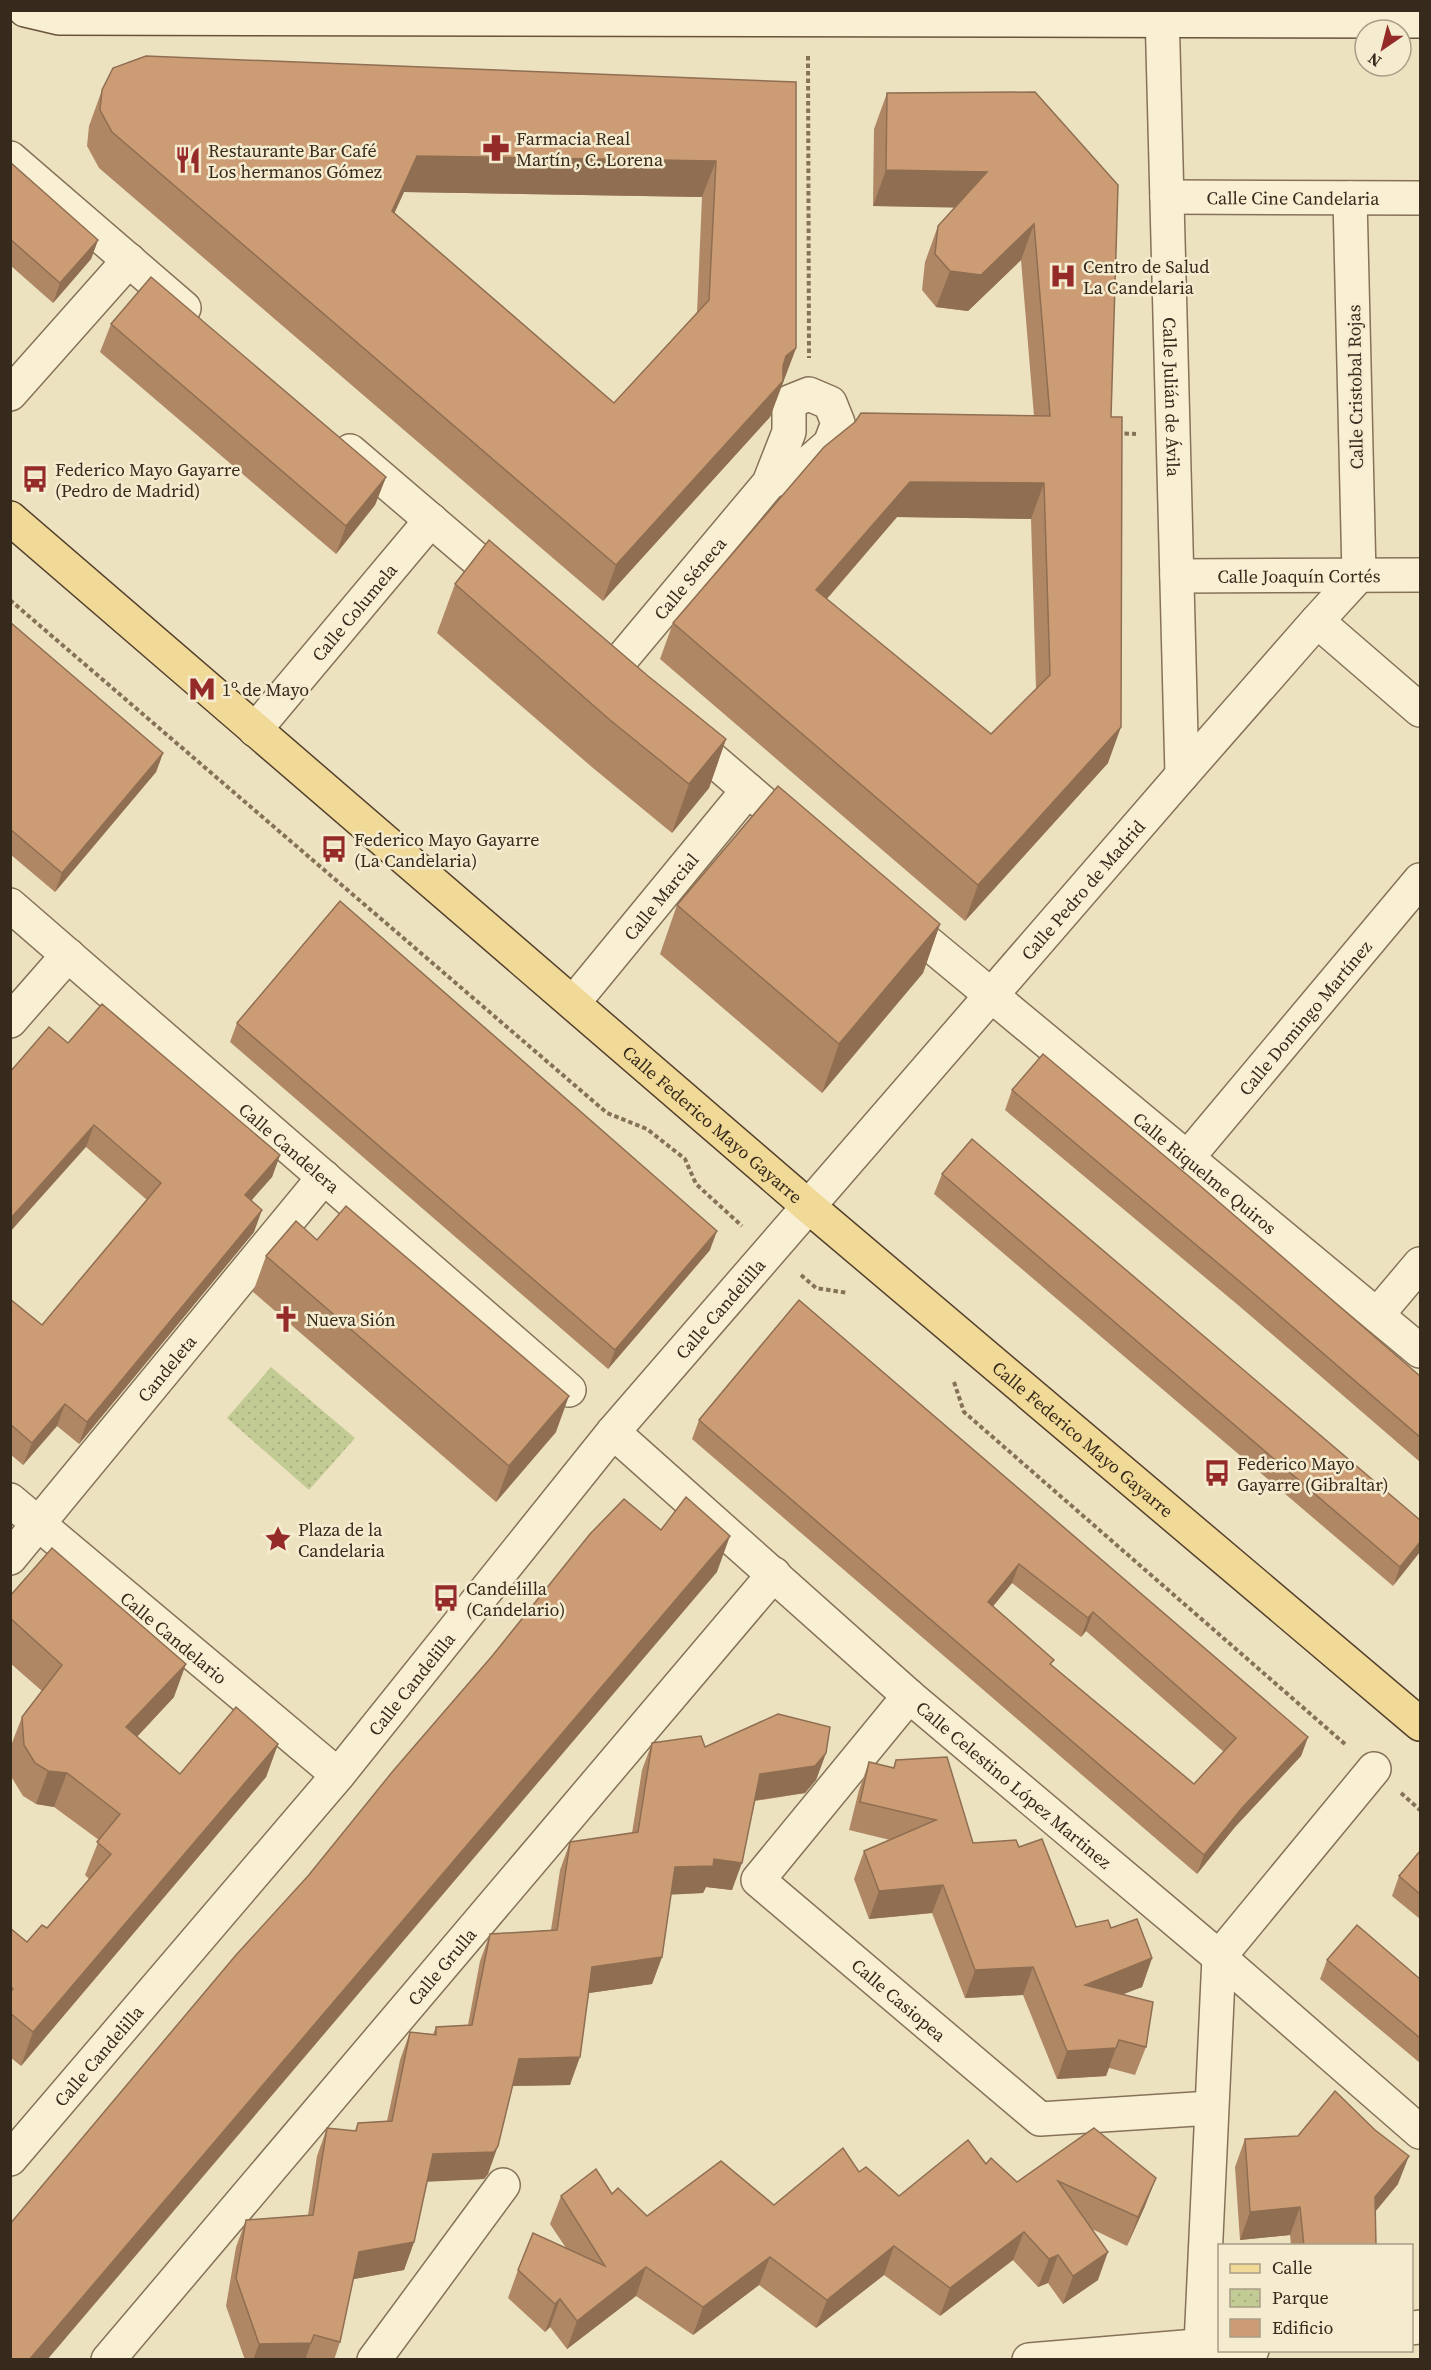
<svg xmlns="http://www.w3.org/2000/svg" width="1431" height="2370" font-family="'Source Serif 4',serif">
<defs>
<pattern id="park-dots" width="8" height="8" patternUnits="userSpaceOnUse" patternTransform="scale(1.5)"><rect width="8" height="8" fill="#c3cb94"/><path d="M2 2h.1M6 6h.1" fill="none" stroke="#a8ae7f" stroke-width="1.8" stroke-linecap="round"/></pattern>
</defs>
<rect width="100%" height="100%" fill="#ede2c0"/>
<path fill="url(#park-dots)" d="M271,1367L355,1438L309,1490L227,1418Z"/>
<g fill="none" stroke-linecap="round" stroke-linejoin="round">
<defs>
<g id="street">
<path id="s1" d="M1162,10L1182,775"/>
<path d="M10,158L184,308"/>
<path id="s2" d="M1167,197L1420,198"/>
<path d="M10,394L129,260"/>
<path d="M350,451L509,587"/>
<path id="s3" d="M1177,576L1420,575"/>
<path d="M1317,621L1420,710"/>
<path id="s4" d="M610,673L769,483L789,432V402L809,394L830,403L838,423L830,444L806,465L769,483"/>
<path id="s5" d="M255,730L431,520"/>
<path d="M684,735L797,832"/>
<path id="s6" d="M10,905L569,1390"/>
<path id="s7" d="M898,918L1420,1351"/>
<path id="s8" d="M573,1003L748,790"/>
<path d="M10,1021L68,955"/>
<path id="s9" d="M1188,1157L1420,880"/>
<path d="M1377,1315L1420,1264"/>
<path id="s10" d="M613,1432L909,1696L1219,1957L1420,2132"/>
<path id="s11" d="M10,1500L338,1775"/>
<path id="s12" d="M10,1558L324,1177"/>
<path id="s13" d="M909,1696L758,1880L1040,2119L1211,2108"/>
<path id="s14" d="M10,2159L338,1775L613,1432L1182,775L1317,621L1359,575L1350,198"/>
<path d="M1412,2328L1420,2327"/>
<path d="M1201,2345L1219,1957L1374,1769"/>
<path id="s15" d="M108,2360L774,1574"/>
<path d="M374,2360L503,2185"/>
<path d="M1029,2360L1220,2344"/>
<path d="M1244,2360L1252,2350"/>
</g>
<path id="secondary" d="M25,10L59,18L1420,21"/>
<g id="primary">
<path id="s16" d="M10,518L808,1206L1420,1724"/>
</g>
</defs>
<use href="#street" stroke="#867258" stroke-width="36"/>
<use href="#secondary" stroke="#68533b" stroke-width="36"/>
<use href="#primary" stroke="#54402c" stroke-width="36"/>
<g stroke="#867258" stroke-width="4" stroke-dasharray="4.5 3" stroke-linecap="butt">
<path d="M808,56L809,358"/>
<path d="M1117,433L1136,434"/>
<path d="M10,600L607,1113L647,1129L685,1159L696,1184L742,1226"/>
<path d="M801,1275L816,1288L848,1293"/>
<path d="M954,1382L964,1412L1346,1745"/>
<path d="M1401,1793L1420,1810"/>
</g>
<use href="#street" stroke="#f9efd3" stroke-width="33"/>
<use href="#secondary" stroke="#f9efd3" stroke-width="33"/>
<use href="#primary" stroke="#f1d997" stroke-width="33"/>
</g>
<g fill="#af8765" fill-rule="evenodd">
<path d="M796,82V348L770,417L603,601L99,168L87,146L89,126L102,90ZM404,192L702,197L697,313L614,403L394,213Z"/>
<path d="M1035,92L1111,417L1108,763L965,921L660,659L673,623L1034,416L1021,260L968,311L936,307L922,290L925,262L938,226L955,207L873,206L874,129L887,93ZM897,517L1031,519L1036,689L991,734L827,599Z"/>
<path d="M10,162L98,240L91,259L53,303L10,265Z"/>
<path d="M111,324L386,477L375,505L336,554L100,352Z"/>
<path d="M455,584L648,676L726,739L709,788L672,833L593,768L437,633Z"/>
<path d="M10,622L163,753L156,772L55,892L10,854Z"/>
<path d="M677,905L940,924L923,973L822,1093L660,954Z"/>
<path d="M237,1023L710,1250L608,1369L230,1042Z"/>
<path d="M68,1043L280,1155L272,1177L251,1200L254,1232L79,1444L57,1426L23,1465L10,1454V1299L42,1325L147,1200L86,1147Z"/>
<path d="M1012,1090L1420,1376V1462L1238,1305L1005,1110Z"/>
<path d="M942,1174L1420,1520L1393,1586L934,1194Z"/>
<path d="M317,1240L556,1432L496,1502L253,1292L266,1256Z"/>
<path d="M799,1300L1308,1737L1301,1756L1235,1827L1197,1874L692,1439L699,1420ZM1012,1583L1081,1637L1086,1631L1224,1752L1194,1784L1052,1665L993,1606Z"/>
<path d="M10,1596L174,1697L137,1737L180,1774L278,1744L266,1777L21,2066L10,2057V1928L27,1942L47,1928L89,1879L85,1875L99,1840L54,1807L36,1804L23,1796L12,1778L10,1748L22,1717L42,1691L10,1663Z"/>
<path d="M652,1743L705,1747L826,1753L816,1780L805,1793L755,1801L732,1890L706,1887L703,1893L671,1894L662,1957L652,1984L589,1993L570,2085L512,2086L488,2174L484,2179L427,2181L414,2242L404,2270L353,2279L340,2342L334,2360H245L226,2306L236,2247L246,2220L308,2215L317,2156L327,2128L355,2131L358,2123L387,2121L400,2060L410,2032L433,2034L436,2027L468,2025L480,1961L490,1934L551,1930L560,1870L570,1842L632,1833L642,1770Z"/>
<path d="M896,1760L973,1843L1019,1847L1076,1927L1111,1928L1152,1958L1142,1987L1122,1994L1146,2047L1135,2075L1109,2068L1106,2076L1057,2079L1023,1995L965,1998L932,1913L869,1919L854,1879L864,1851L890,1840L849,1830L859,1790L869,1762L893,1768Z"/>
<path d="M1420,1851V1919L1392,1896L1399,1876Z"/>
<path d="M1327,1960L1420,1979V2063L1320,1979Z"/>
<path d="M1094,2128L1145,2206L1127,2246L1092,2229L1098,2280L1063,2304L1048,2283L1038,2287L1013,2260L940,2316L884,2275L816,2328L759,2285L693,2335L636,2296L567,2349L550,2327L545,2332L508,2298L518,2270L566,2248L550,2224L561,2196L612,2194L647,2216L774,2205L859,2172L899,2196L986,2164L1017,2182Z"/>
<path d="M1245,2139L1398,2184L1375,2212L1376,2246H1291L1290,2235L1240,2240L1235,2167Z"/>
</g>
<g fill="#8f6e52">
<path d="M417,156L716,161L702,197L404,192L379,247L392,211Z"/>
<path d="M886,170L987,172L974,208L873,206Z"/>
<path d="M1034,224L1021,260L968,311L936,307L950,271Z"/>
<path d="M98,240L91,259L53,303L60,283Z"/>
<path d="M796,348L770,417L603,601L616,565L786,356Z"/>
<path d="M386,477L375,505L336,554L346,526Z"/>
<path d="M910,482L1044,483L1031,519L897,517L803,626L816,590Z"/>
<path d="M1121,727L1108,763L965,921L978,885Z"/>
<path d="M726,739L709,788L672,833L689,784Z"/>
<path d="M163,753L156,772L55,892L62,873Z"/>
<path d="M940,924L923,973L822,1093L839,1044Z"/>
<path d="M94,1125L86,1147L10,1232V1219Z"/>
<path d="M280,1155L272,1177L237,1217L245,1195Z"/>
<path d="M262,1210L254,1232L79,1444L87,1422Z"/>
<path d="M717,1231L710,1250L608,1369L615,1350Z"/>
<path d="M569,1396L556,1432L496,1502L509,1466Z"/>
<path d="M65,1404L57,1426L23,1465L32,1443Z"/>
<path d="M730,1536L717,1572L47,2360H29Z"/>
<path d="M1420,1542V1552L1393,1586L1400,1567Z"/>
<path d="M1019,1564L1012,1583L981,1621L988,1602Z"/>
<path d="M1093,1612L1086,1631L1081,1637L1088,1618Z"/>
<path d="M186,1664L174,1697L114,1761L126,1727Z"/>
<path d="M1308,1737L1301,1756L1235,1827L1197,1874L1204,1855L1242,1808Z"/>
<path d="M278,1744L266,1777L21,2066L33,2032Z"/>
<path d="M826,1753L816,1780L805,1793L750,1801L760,1774Z"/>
<path d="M48,1771L67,1773L54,1807L36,1804Z"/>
<path d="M714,1859L742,1863L732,1890L706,1887L703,1893L665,1895L675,1867Z"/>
<path d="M943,1885L932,1913L869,1919L879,1891Z"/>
<path d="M662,1957L652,1984L582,1994L592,1967Z"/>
<path d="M1152,1958L1142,1987L1075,2013L1085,1985Z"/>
<path d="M1033,1967L1023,1995L965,1998L975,1970Z"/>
<path d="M1116,2048L1106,2076L1057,2079L1067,2051Z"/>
<path d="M580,2057L570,2085L509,2086L519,2059Z"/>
<path d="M498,2146L488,2174L484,2179L423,2182L433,2154Z"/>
<path d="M1409,2156L1398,2184L1364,2225L1375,2197Z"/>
<path d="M1156,2178L1145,2206L1127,2246L1138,2217Z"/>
<path d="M1300,2207L1290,2235L1240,2240L1250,2212Z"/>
<path d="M1024,2232L1013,2260L940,2316L950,2288Z"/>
<path d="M414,2242L404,2270L349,2280L359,2252Z"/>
<path d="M894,2246L884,2275L816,2328L827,2300Z"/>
<path d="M1108,2252L1098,2280L1063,2304L1073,2276Z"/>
<path d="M1058,2255L1048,2283L1038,2287L1049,2259Z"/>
<path d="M770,2257L759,2285L693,2335L703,2307Z"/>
<path d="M646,2267L636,2296L567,2349L577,2321Z"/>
<path d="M560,2299L550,2327L545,2332L555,2304Z"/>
<path d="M311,2343L305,2360H253L259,2344Z"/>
</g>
<g fill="#cc9d75" stroke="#8f6e52" stroke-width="1.5" fill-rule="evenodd">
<path d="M146,56L796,82V348L786,356L783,366V381L616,565L112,132L100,110L102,90L113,68ZM417,156L716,161L709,300L614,403L392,211Z"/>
<path d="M1035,92L1118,185L1111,417H1122L1121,727L978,885L673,623L824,447L855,422L861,413L1050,416L1034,224L981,275L950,271L935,254L938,226L987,172L886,170L887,93ZM910,482L1044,483L1050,675L991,734L816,590Z"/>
<path d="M10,162L98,240L60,283L10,239Z"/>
<path d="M151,277L386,477L346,526L111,324Z"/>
<path d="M489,540L648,676L726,739L689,784L610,720L455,584Z"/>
<path d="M10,622L163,753L62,873L10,829Z"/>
<path d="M778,786L940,924L839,1044L677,905Z"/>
<path d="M340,901L717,1231L615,1350L237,1023Z"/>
<path d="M102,1004L280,1155L245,1195L262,1210L87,1422L65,1404L32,1443L10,1424V1299L42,1325L161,1183L94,1125L10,1219V1072L49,1027L68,1043Z"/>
<path d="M1043,1054L1198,1184L1420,1376V1437L1245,1286L1012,1090Z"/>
<path d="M972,1139L1420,1520V1542L1400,1567L942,1174Z"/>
<path d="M346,1206L569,1396L509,1466L266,1256L296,1221L317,1240Z"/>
<path d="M799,1300L1308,1737L1242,1808L1204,1855L699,1420ZM1019,1564L1088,1618L1093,1612L1236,1738L1194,1784L1050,1664L1054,1660L988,1602Z"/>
<path d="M686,1497L730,1536L29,2360H10V2224L236,1955L308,1876L393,1771L493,1655L590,1534L624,1499L661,1530Z"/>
<path d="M52,1548L186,1664L126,1727L180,1774L236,1707L278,1744L33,2032L10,2013V1992L13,1989L10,1986V1928L27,1942L42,1925L47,1928L111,1854L97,1842L120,1814L67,1773L48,1771L35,1763L24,1745L22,1717L62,1665L10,1618V1596Z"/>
<path d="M778,1714L830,1727L826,1753L815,1766L760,1774L742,1863L714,1859L713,1866L675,1867L662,1957L592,1967L580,2057L519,2059L498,2146L494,2152L433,2154L414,2242L359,2252L340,2342L314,2335L311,2343L259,2344L236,2278L246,2220L313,2215L327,2128L356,2131L358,2123L392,2121L410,2032L436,2035V2027L472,2025L490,1934L557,1930L570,1842L638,1832L652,1743L701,1736L705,1747Z"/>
<path d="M947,1757L973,1843L1016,1840L1019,1847L1042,1839L1076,1927L1108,1920L1111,1928L1137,1919L1152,1958L1085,1985L1153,2002L1146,2047L1119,2040L1116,2048L1067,2051L1033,1967L975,1970L943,1885L879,1891L864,1851L936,1820L860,1802L869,1762L894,1768L896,1760Z"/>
<path d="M1420,1851V1894L1399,1876Z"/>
<path d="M1357,1925L1420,1979V2038L1327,1960Z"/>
<path d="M1335,2091L1375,2130L1409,2156L1375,2197L1376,2246H1304L1300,2207L1250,2212L1245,2139L1298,2136Z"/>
<path d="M1094,2128L1156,2178L1138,2217L1058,2181L1108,2252L1073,2276L1058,2255L1049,2259L1024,2232L950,2288L894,2246L827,2300L770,2257L703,2307L646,2267L577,2321L560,2299L555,2304L518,2270L533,2233L605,2266L561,2196L596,2169L612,2194L618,2188L647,2216L721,2161L774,2205L843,2148L859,2172L866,2167L899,2196L968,2140L986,2164L991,2158L1017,2182Z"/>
</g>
<defs>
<symbol id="pharmacy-bare" viewBox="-9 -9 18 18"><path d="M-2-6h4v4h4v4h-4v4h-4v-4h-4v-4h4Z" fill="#952b28" stroke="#f5ebcf" stroke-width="2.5" paint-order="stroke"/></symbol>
<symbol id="restaurant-bare" viewBox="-9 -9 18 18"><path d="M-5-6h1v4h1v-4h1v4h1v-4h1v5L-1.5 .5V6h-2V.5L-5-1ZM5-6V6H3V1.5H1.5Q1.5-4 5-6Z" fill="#952b28" stroke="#f5ebcf" stroke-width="2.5" paint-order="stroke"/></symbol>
<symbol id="hospital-bare" viewBox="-9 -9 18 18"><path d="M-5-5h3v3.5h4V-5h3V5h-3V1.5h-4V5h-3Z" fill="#952b28" stroke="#f5ebcf" stroke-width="2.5" paint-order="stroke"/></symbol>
<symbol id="bus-bare" viewBox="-9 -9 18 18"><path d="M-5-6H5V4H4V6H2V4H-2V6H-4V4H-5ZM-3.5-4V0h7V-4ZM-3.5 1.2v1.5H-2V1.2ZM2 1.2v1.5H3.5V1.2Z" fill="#952b28" stroke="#f5ebcf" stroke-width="2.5" paint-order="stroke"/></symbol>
<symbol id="metro-bare" viewBox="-9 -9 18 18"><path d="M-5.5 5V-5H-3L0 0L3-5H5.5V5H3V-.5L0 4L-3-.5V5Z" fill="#952b28" stroke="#f5ebcf" stroke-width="2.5" paint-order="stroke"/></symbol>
<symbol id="church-bare" viewBox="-9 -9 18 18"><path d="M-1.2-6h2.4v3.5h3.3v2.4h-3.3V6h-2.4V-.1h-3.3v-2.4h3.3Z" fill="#952b28" stroke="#f5ebcf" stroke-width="2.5" paint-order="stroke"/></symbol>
<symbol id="sight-bare" viewBox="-9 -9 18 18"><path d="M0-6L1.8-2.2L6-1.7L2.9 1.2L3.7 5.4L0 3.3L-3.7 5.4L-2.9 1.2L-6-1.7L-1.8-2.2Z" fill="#952b28" stroke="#f5ebcf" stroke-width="2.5" paint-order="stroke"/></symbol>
</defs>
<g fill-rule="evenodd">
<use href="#pharmacy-bare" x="477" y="129" width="38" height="38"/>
<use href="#restaurant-bare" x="169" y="141" width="38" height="38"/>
<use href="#hospital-bare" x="1044" y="257" width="38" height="38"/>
<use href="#bus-bare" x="16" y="460" width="38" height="38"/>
<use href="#metro-bare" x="183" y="670" width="38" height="38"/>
<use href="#bus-bare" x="315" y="830" width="38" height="38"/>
<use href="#church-bare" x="267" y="1300" width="38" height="38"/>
<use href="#bus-bare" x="1198" y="1454" width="38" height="38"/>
<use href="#sight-bare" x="259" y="1520" width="38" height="38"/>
<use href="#bus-bare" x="427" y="1579" width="38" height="38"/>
</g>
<g text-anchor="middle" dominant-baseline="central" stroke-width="5" stroke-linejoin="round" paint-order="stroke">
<g font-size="18" fill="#362a1c" stroke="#f5ebcf" text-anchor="start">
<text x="516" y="138">Farmacia Real<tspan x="516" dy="21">Martín , C. Lorena</tspan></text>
<text x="208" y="150">Restaurante Bar Café<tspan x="208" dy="21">Los hermanos Gómez</tspan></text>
<text x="1083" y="266">Centro de Salud<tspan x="1083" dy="21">La Candelaria</tspan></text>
<text x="55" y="469">Federico Mayo Gayarre<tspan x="55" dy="21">(Pedro de Madrid)</tspan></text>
<text x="222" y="689">1º de Mayo</text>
<text x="354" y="839">Federico Mayo Gayarre<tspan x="354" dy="21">(La Candelaria)</tspan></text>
<text x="306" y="1319">Nueva Sión</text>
<text x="1237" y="1463">Federico Mayo<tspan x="1237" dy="21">Gayarre (Gibraltar)</tspan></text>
<text x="298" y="1529">Plaza de la<tspan x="298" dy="21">Candelaria</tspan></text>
<text x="466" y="1588">Candelilla<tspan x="466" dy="21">(Candelario)</tspan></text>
</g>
<g font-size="18" fill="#362a1c" stroke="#f5ebcf">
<text stroke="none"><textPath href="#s2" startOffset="126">Calle Cine Candelaria</textPath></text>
<text transform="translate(1355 387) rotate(-91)">Calle Cristobal Rojas</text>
<text stroke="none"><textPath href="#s1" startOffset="387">Calle Julián de Ávila</textPath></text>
<text stroke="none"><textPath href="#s3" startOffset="122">Calle Joaquín Cortés</textPath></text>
<text stroke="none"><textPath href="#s4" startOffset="124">Calle Séneca</textPath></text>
<text stroke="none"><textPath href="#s5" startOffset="154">Calle Columela</textPath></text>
<text stroke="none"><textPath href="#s14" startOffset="1662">Calle Pedro de Madrid</textPath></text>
<text stroke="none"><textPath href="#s8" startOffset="138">Calle Marcial</textPath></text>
<text stroke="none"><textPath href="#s9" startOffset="182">Calle Domingo Martínez</textPath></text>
<text stroke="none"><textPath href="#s16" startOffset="928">Calle Federico Mayo Gayarre</textPath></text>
<text stroke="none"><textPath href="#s6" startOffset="370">Calle Candelera</textPath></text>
<text stroke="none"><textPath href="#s7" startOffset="399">Calle Riquelme Quiros</textPath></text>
<text stroke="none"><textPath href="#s14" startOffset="1108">Calle Candelilla</textPath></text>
<text stroke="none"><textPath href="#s12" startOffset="246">Candeleta</textPath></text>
<text stroke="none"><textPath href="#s16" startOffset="1414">Calle Federico Mayo Gayarre</textPath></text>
<text stroke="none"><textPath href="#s11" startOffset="214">Calle Candelario</textPath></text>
<text stroke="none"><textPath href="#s14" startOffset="622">Calle Candelilla</textPath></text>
<text stroke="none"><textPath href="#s10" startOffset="534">Calle Celestino López Martinez</textPath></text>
<text stroke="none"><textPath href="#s15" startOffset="516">Calle Grulla</textPath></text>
<text stroke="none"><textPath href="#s13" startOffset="423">Calle Casiopea</textPath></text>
<text stroke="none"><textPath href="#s14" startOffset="136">Calle Candelilla</textPath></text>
</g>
</g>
<rect width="1431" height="2370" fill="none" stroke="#362a1c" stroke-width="24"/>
<rect x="1218" y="2244" width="195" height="108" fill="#f5ebcf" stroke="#a99e87" stroke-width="1.5"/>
<rect x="1230" y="2264" width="30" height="9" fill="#f1d997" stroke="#a99e87" stroke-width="1.5"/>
<text x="1272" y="2274" font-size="18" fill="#362a1c">Calle</text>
<rect x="1230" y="2289" width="30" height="18" fill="url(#park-dots)" stroke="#a99e87" stroke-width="1.5"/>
<text x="1272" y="2304" font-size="18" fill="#362a1c">Parque</text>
<rect x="1230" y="2319" width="30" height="18" fill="#cc9d75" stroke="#a99e87" stroke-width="1.5"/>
<text x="1272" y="2334" font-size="18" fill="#362a1c">Edificio</text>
<g transform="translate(1383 48) rotate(215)"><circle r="28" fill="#f5ebcf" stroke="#a99e87" stroke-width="1.5"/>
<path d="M0-4.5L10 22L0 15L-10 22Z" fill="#952b28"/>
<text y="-9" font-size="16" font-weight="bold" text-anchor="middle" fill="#362a1c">N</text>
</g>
</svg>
